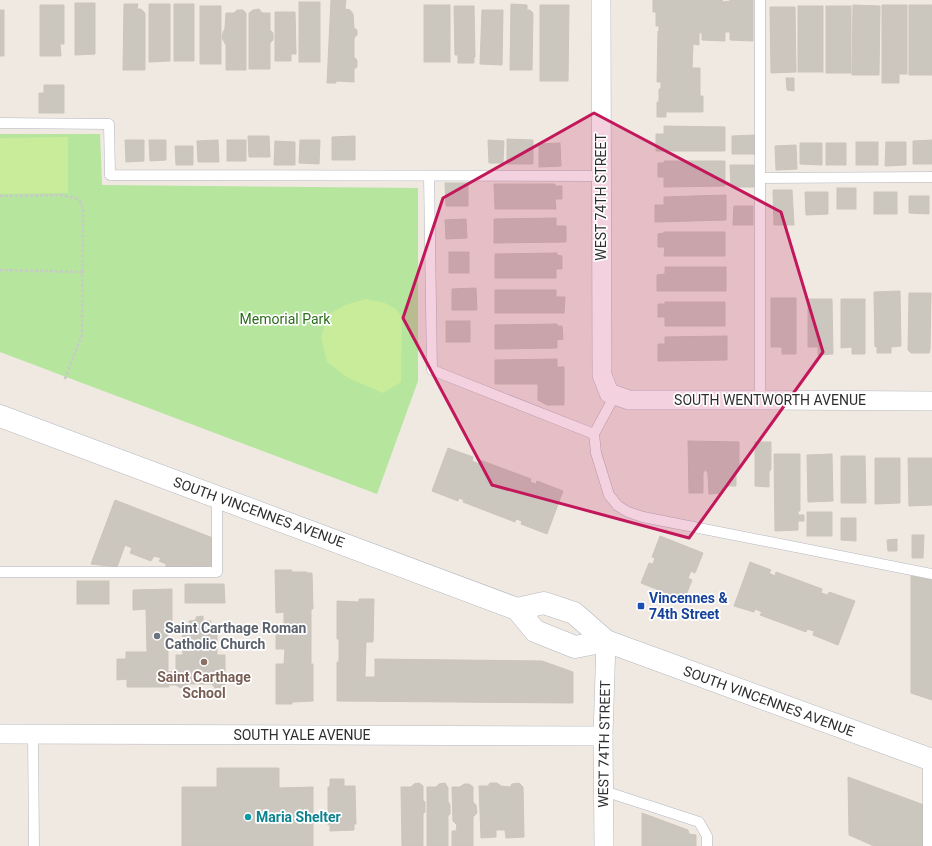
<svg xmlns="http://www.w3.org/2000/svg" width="932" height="846" font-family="Roboto,sans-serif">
<rect width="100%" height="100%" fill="#efe9e1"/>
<path fill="#b6e59e" d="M0,134H100L102,185L418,188V381L377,494L0,352Z"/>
<g fill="#c9ec9a">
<path d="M68,137V193L0,194V138Z"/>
<path d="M366,299L385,303L396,309L402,318L401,382L383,393L348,378L327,362L321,337L328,315L345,305Z"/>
</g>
<g fill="#cbc7bf" stroke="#cbc5ba">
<path d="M331,0H346L345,9L350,10L353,14L354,28L357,30V35L354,38V57L357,60V67L354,69V82L336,81V83H327Z"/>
<path d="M653,0H722L723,2L730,1V0H753V41L730,40V32H725V41L702,40V33H699V45L693,44L692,68H700V96H703V112H666V117H657V102H659V89H661V82H657L658,31H659V26H656V12H653Z"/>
<rect x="299" y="2" width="21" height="60"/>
<path d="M75,3H95V54L75,55Z"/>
<path d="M124,4H138L137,9H141L145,13V70H123Z"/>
<path d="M149,4H170V61L149,62Z"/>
<rect x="174" y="4" width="20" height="57"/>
<path d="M511,4L527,5V10H530L533,13L532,70H510Z"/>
<path d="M40,5H64V44H60L61,56H40Z"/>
<rect x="424" y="5" width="26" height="57"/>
<path d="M540,5H569L568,81H540Z"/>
<path d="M853,5L880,6L879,75H852Z"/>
<path d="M882,5H907V74H899V83H882Z"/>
<rect x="909" y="5" width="23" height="70"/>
<rect x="200" y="6" width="21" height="58"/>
<path d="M454,6H474L475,57H474V63H458V55H455Z"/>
<rect x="798" y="6" width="25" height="66"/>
<rect x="826" y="6" width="25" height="67"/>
<path d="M770,7H795L796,72L771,73Z"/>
<path d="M259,9L262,13H270V30L273,33V40L270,43V69H249V13L253,10Z"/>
<rect x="0" y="10" width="4" height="46"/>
<path d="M237,10H243L246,13V70H226V45L222,38L223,33L225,28L226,13H234Z"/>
<path d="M482,10H503L502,65L480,64Z"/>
<path d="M275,12H295L296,54H291V61H275Z"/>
<path d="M786,78H794V91L787,90Z"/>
<path d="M44,85H64V113H39V93H44Z"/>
<path d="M664,126L725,127V151H656V134H664Z"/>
<path d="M755,135V154H732V136Z"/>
<path d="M248,136H269L270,157H249Z"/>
<path d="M355,136V160H332V137Z"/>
<path d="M507,139L533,140V164H507Z"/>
<path d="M125,140H144V161L126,162Z"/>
<path d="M149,140H166V160L150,161Z"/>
<path d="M218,140L219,162H198L197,141Z"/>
<rect x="227" y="140" width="19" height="21"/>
<path d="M300,140H320L319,164L299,163Z"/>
<path d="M488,140L504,141L503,163H489Z"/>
<path d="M932,140V164H913V141Z"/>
<path d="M275,141L295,142V165H274Z"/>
<rect x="856" y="142" width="22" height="23"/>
<path d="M886,142H906V165L885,166Z"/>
<path d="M560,143L561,166L539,167V144Z"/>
<path d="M800,143H822V165L800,164Z"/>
<rect x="826" y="143" width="20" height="22"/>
<path d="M796,145L797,169L776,170L775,146Z"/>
<path d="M175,146H193V165H176Z"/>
<path d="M664,161H725V186L664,187V177H658V163H664Z"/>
<path d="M730,165H754V187H731Z"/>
<path d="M445,183H468V206H446Z"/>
<path d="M494,184H555V186H562V199H555L556,209H495Z"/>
<rect x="837" y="188" width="19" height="21"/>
<path d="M773,190H792L794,225H774Z"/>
<path d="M805,192H828V214L806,215Z"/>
<rect x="874" y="192" width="23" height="22"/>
<path d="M726,195V220L655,222V205H664V197Z"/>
<path d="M909,196H929V214L909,213Z"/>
<path d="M734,206H753V225H733Z"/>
<path d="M556,218V226H566V242L494,243V219Z"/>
<path d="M466,219L467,238L446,239L445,220Z"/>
<path d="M664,232H725V256H664L665,247H658V234L664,233Z"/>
<rect x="449" y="252" width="20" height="21"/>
<path d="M557,253V255L562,256V269H556V278H495V254Z"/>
<path d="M665,267H726V291H657V275L665,274Z"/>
<path d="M476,288L477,310H452V289Z"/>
<path d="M495,290H556V297H565L564,313H495Z"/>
<path d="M900,291L901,346L891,347V353H877V346L875,347L874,292Z"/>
<path d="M909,293H931L930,350L929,353H911L908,350Z"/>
<path d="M771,298H796V354H782V347H771Z"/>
<path d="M808,299H832L833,354L818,355V347H808Z"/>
<path d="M841,299H865V354H852V347L841,348Z"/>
<path d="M665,302H725V326H665V317H658V304H665Z"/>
<rect x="446" y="321" width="24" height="21"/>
<path d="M557,324V326H562L563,339L557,340V348L495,349V325Z"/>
<path d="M727,336V360L658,361V344H665V337Z"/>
<path d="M557,359V367H564V405H547L538,400V384H495V360Z"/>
<path d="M688,441L739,442V468L736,472V486H723V493L709,494L708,474L706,469L703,473V493H689Z"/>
<path d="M755,442H771V469L769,472V487L755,486Z"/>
<path d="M448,448L473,457L472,461L479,464L480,460L531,479L530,482L536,484L537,481L563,491L547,534L521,524L522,521L516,519L515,522L463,502L464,500L459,498L458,501L432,491Z"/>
<path d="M774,454H800V511H798V515H804V521H798V530L775,531Z"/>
<path d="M832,454L833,501L808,502L807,455Z"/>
<path d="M841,456H865L866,503H841Z"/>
<path d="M875,458H900V503L875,504Z"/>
<path d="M908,458H932V505L909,506Z"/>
<path d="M115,500L213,538V566L166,567V564L159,561L161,558L154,556L151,561L130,553L132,548L125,545L117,567L91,564Z"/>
<rect x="807" y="512" width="25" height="24"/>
<path d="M841,518H856V541L841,540Z"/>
<path d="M912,535H924L923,558H912Z"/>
<path d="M660,536L703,553L695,573L691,571L688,578L692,580L684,600L641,583L649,563L653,564L655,558L652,557Z"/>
<path d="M897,539V551H888L887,540Z"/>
<path d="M750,562L771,570L769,573L775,576L776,572L822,589L821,593L828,595L829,592L855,601L838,645L813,635L814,631L807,629L806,632L760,615L762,612L755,609L754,612L734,606Z"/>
<path d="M275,570H292L291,572H307V573H312L313,609H311V664H313V701L292,702V704H276V664H284L285,649H276V625H284V612L276,613Z"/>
<path d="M911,576L932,580V700L911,693Z"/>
<rect x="77" y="581" width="32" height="23"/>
<path d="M185,584H224L225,603H185Z"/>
<path d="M172,589V621H168V672L175,671L176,685H169V687H127V679L117,680V659H126V652H147L146,609L133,610V590Z"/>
<path d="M359,599H374L373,642H366L365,677H375V659L542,661L573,672V703L337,701V662H339V639H337V601L359,602Z"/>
<path d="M203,616V621H211V629L217,630V655H225V685L221,688H215L212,684H188L185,688L179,687L176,685V655H183L182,628H190L189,621L196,620V617Z"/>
<path d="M217,768H279V788L313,787V846H182V787H217Z"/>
<path d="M848,777L924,805L923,846H874L849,835Z"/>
<path d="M330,779H344V786H355L356,824H354V830L330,831V824L328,825V787H330Z"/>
<path d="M419,783L423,786V800L425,802V812L423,814V846H402L401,787H411L414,784Z"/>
<path d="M445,783L448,788V801L450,805V814L448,816V846H427V787H436L439,784Z"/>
<path d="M490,783H497L501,786L510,787L512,784L519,783L523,787L524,837L506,838L505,830H496V837L481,838L479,786H488Z"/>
<path d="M464,784H469L473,787V802L476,805L477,813L473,817V846H452V831H456L457,825L453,821L452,787H460Z"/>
<path d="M642,813L688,830L689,834L696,835V846H642Z"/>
</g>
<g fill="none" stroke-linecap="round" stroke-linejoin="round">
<defs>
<g id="lane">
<path d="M760,0V400"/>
<path d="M0,123L109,124L110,175L601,176"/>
<path d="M429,176L432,370L594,434"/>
<path d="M760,178L932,177"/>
<path d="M615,395L594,434L596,453L609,495L618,506L628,512L643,517L932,574"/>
<path d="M0,572H217V497"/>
<path d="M33,734L34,846"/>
<path d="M604,791L699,822L707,836V846"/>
<path d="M928,846V759"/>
</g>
<g id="street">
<path d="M601,0L602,375L609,393L629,400H760L932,401"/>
<path d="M0,734L603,736"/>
<path d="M604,846L603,736L606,641"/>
</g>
<g id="secondary">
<path d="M0,416L517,609L535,631L575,647L606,641"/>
<path d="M517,609L544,603L574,613L606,641L932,760"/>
</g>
</defs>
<use href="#lane" stroke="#b4b7c1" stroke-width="11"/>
<use href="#street" stroke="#b4b7c1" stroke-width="20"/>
<use href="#secondary" stroke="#b4b7c1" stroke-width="23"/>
<g stroke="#c9c9c9" stroke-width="2.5" stroke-dasharray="3 2" stroke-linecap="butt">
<path d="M0,196L61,195L75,198L80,201L83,209L82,335L64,381"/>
<path d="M0,270L83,272"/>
</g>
<use href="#lane" stroke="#fff" stroke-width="10"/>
<use href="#street" stroke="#fff" stroke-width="19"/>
<use href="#secondary" stroke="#fff" stroke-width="22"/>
</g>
<path fill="#c2185b" fill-opacity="0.2" stroke="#c2185b" stroke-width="3" stroke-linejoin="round" d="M594,113L781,212L823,352L689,538L492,485L403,318L443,198Z"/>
<rect fill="#1a4fb4" stroke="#fff" stroke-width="1.5" x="637" y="602" width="8" height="8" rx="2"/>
<circle fill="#6b7280" stroke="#fff" stroke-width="1.5" cx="157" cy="636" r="4"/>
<circle fill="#8d6e63" stroke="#fff" stroke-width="1.5" cx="204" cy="662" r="4"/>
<circle fill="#0f9aa8" stroke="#fff" stroke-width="1.5" cx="248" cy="817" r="4"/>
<g text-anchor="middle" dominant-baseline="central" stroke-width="3.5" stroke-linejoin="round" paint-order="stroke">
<g font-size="14" fill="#2e2e2e" stroke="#fff">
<text transform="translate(601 197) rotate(-90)">WEST 74TH STREET</text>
<text x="770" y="400">SOUTH WENTWORTH AVENUE</text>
<text transform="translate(259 512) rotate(20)">SOUTH VINCENNES AVENUE</text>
<text transform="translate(769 701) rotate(20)">SOUTH VINCENNES AVENUE</text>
<text x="302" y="735">SOUTH YALE AVENUE</text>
<text transform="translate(604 744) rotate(-89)">WEST 74TH STREET</text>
</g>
<g font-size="14" fill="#2c6e1b" stroke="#fff">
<text x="285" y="319">Memorial Park</text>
</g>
<g font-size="14" font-weight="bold" fill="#164399" stroke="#fff" text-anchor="start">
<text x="649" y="598">Vincennes &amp;<tspan x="649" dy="16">74th Street</tspan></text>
</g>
<g font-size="14" font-weight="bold" fill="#5b616d" stroke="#fff" text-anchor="start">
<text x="165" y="628">Saint Carthage Roman<tspan x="165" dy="16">Catholic Church</tspan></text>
</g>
<g font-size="14" font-weight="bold" fill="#785e54" stroke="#fff">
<text x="204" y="677">Saint Carthage<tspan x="204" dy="16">School</tspan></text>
</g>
<g font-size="14" font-weight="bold" fill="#0d838f" stroke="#fff" text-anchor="start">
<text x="256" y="817">Maria Shelter</text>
</g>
</g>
</svg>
